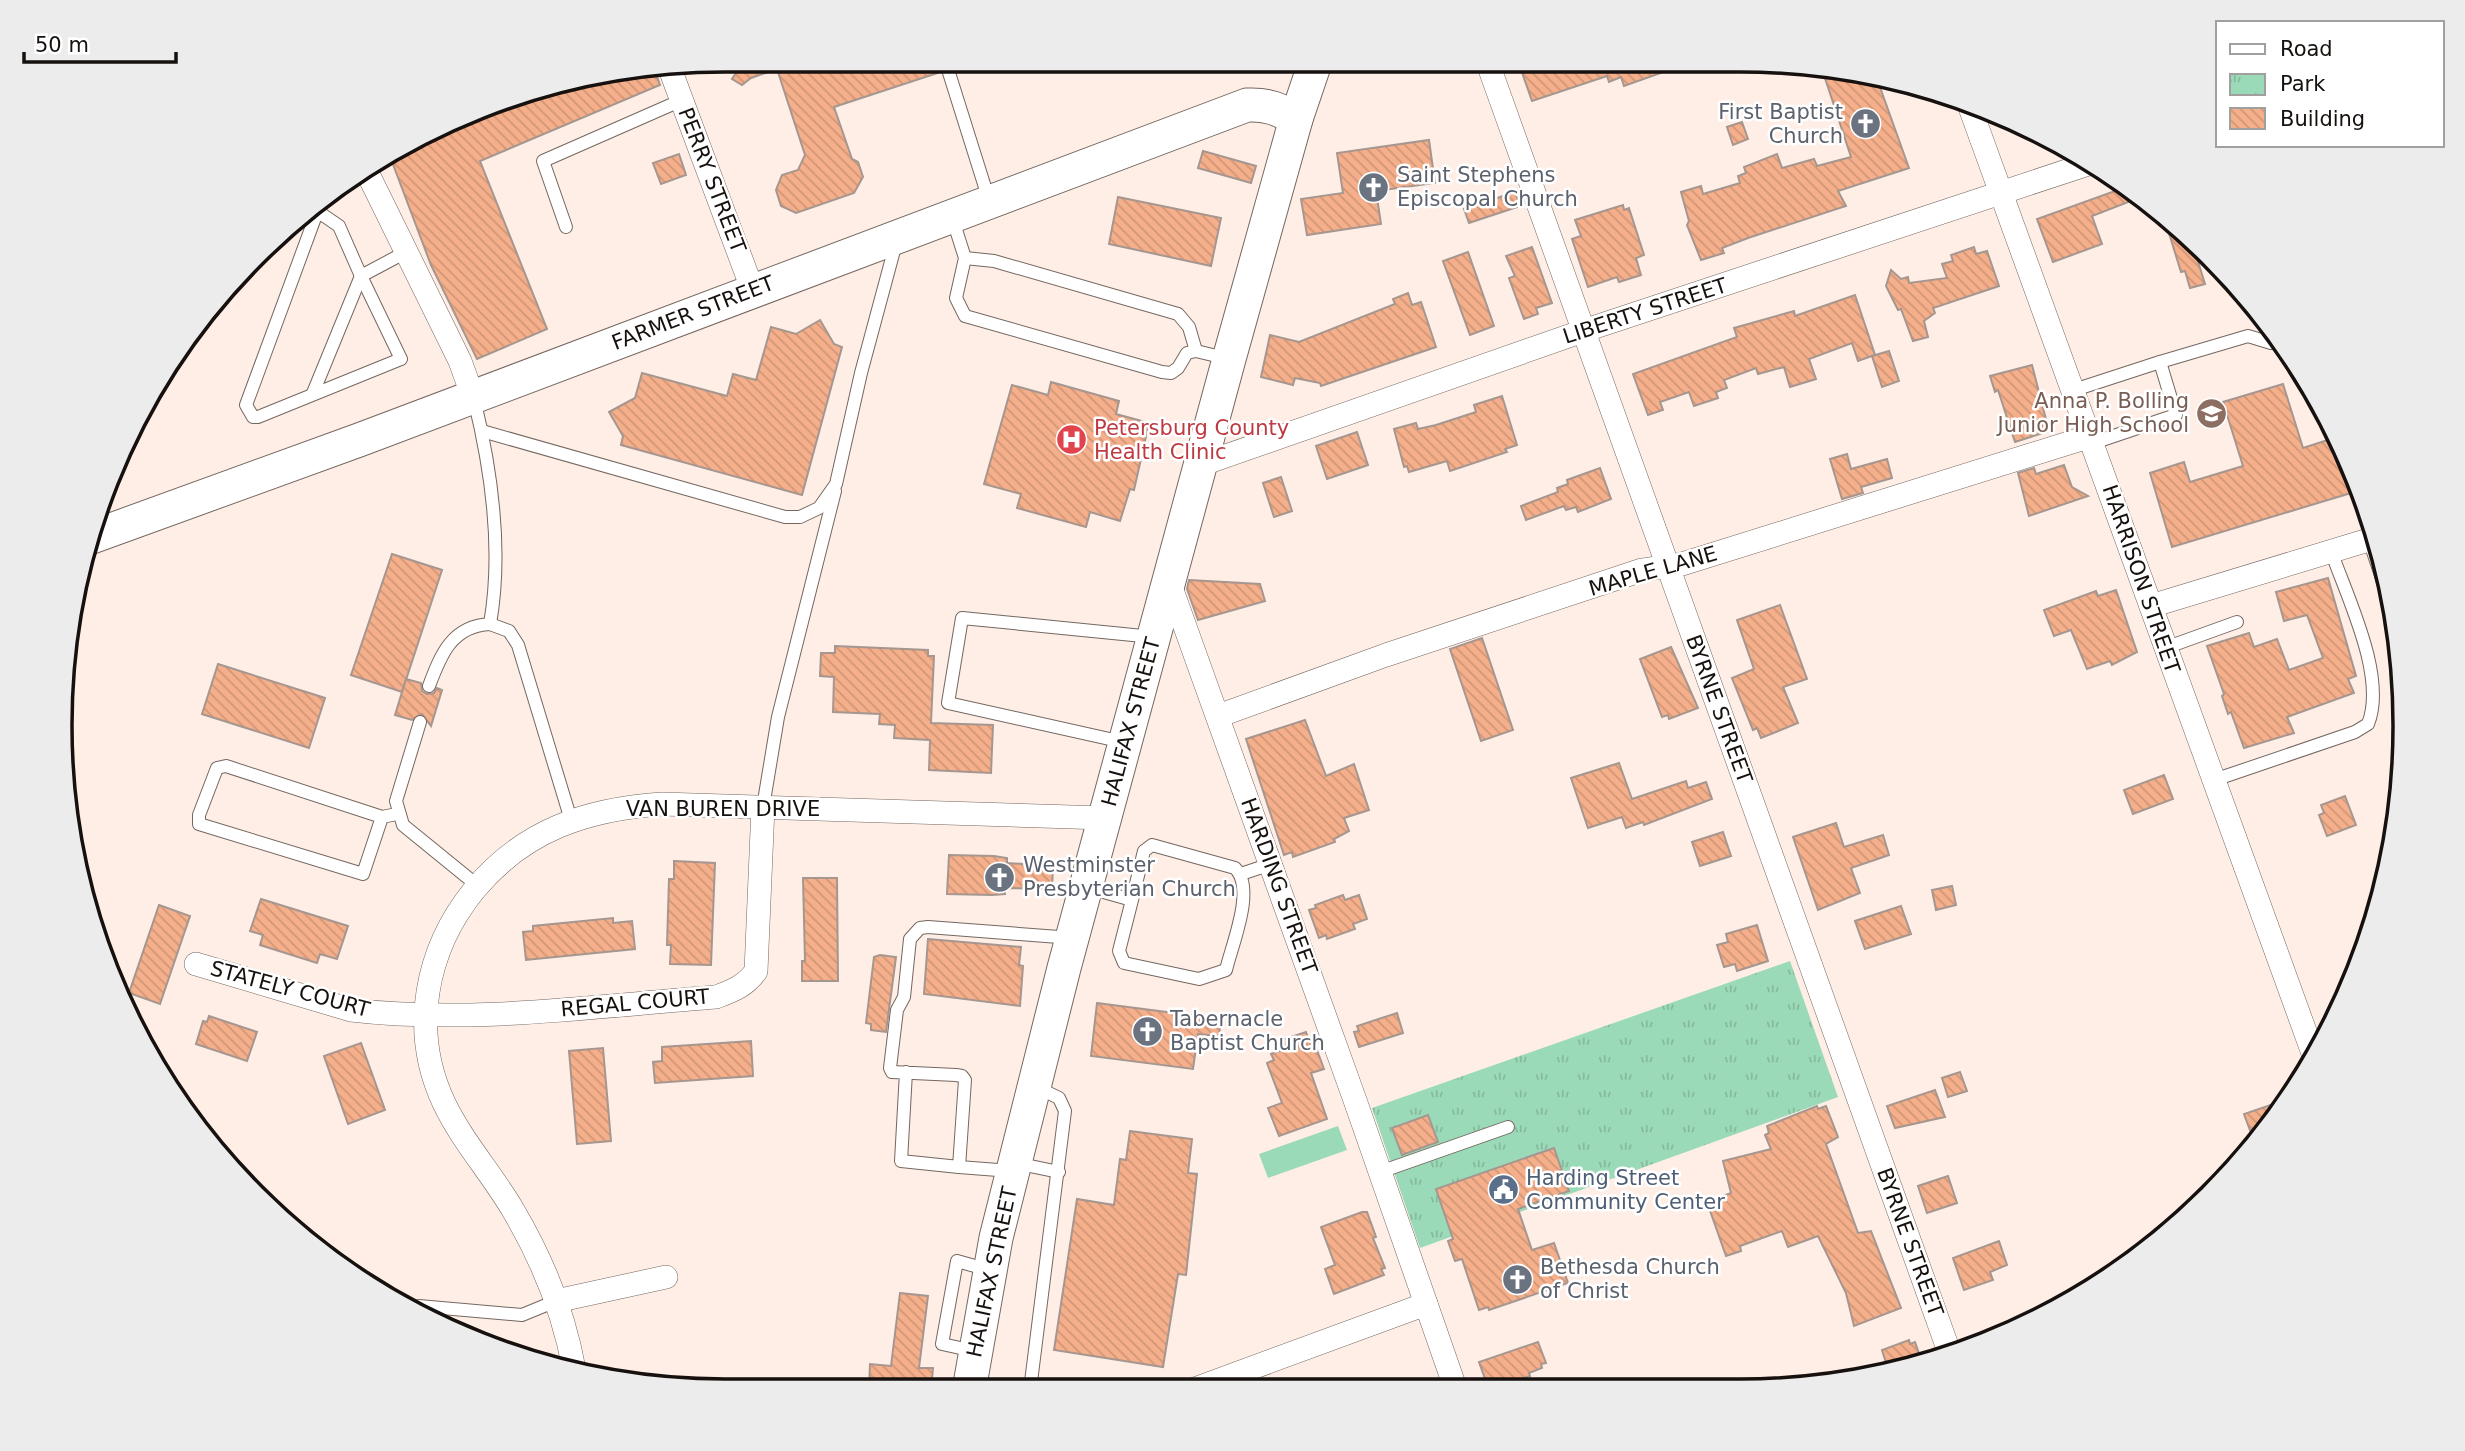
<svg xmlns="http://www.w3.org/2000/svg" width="2465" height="1451" font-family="'DejaVu Sans',sans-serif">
<defs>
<pattern id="park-tufts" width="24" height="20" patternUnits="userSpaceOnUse" patternTransform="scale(1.75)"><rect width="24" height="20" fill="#9bdab8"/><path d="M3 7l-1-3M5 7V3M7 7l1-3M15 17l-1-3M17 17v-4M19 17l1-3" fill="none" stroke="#85ba9d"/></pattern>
<pattern id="building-back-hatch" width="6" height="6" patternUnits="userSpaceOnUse" patternTransform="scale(1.75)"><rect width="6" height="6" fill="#f5af8b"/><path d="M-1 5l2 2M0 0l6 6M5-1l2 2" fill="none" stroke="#d19677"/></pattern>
</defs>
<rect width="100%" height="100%" fill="#feeee6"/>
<path fill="#9bdab8" d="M1338,1126L1347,1150L1268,1178L1259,1154Z"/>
<path fill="url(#park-tufts)" d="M1790,961L1838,1097L1420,1248L1372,1108Z"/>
<g fill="url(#building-back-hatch)" stroke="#a5968f" stroke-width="2">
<path d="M734,60H933L938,73L834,107L852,159L858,162L863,177L854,193L796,213L781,206L776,190L782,175L798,170L805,155L777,69L751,78L742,85L732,79L738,70Z"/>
<path d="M1518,61H1688L1689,63L1624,86L1621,77L1609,82L1607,76L1532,101Z"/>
<path d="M1822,69L1877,79L1909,168L1838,191L1846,206L1748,238L1722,248L1724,253L1701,260L1687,225L1689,221L1681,192L1701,186L1703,194L1740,183L1738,176L1746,173L1744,167L1777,154L1782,168L1814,159L1817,166L1851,157Z"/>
<path d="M655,71L660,85L480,161L547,329L477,359L431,265L391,159L512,95Z"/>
<path d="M1742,122L1748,139L1733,145L1727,127Z"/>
<path d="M1429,140L1435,183L1376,191L1381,224L1307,235L1301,199L1343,193L1337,153Z"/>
<path d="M1203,151L1256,166L1251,183L1198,168Z"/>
<path d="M679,154L686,175L661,184L653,163Z"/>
<path d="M2126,187L2131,201L2092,216L2102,244L2053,262L2037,219Z"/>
<path d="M1515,192L1520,206L1469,223L1464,209Z"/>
<path d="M1118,197L1221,218L1211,266L1109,244Z"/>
<path d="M1623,205L1624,210L1629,208L1644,255L1636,258L1641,275L1619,282L1617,277L1588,287L1572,239L1581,236L1575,220Z"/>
<path d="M2164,217L2191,239L2205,284L2190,288L2185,271L2181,272Z"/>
<path d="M1532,247L1552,303L1536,308L1538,314L1524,319L1509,278L1515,276L1506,256Z"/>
<path d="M1974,247L1976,254L1987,251L1999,286L1933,308L1935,313L1924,321L1928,337L1913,341L1901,309L1898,310L1886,286L1891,270L1901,279L1908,277L1909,283L1947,278L1942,264L1953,261L1951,255Z"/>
<path d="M1468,252L1494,326L1470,335L1443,261Z"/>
<path d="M1408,293L1412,305L1421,302L1436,347L1321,386L1320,383L1295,378L1293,385L1261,377L1270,335L1299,342L1395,304L1393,299Z"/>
<path d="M1855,295L1875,355L1858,361L1852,343L1809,359L1816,379L1790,387L1784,367L1758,374L1756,368L1724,380L1727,388L1716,392L1718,398L1694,406L1689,392L1660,402L1663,410L1648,415L1633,374L1737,337L1734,328L1794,311L1795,316Z"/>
<path d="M820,320L834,344L842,347L802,495L621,445L623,436L609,412L635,398L642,373L727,396L733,374L756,380L771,327L796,334Z"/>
<path d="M1889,351L1899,381L1882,387L1872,356Z"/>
<path d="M2032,365L2049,431L2015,442L1998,390L1995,392L1990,376Z"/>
<path d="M1051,382L1119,401L1116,414L1149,423L1134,490L1130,489L1120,521L1090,512L1086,527L1017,508L1021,494L984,484L1012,385L1048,395Z"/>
<path d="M2283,384L2303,448L2337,437L2355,470L2361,490L2172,547L2150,473L2184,462L2190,482L2243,466L2223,402Z"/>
<path d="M1502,396L1517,445L1505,449L1507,452L1450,471L1447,461L1409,472L1407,466L1404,467L1394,429L1416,423L1418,429L1436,425L1476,412L1474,405Z"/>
<path d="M1357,432L1368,465L1327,479L1316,446Z"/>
<path d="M1847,454L1851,469L1887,459L1892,478L1861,487L1863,493L1842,499L1830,459Z"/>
<path d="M2064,465L2072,487L2088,496L2029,516L2018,473L2034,468L2036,474Z"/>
<path d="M1600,468L1611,499L1578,512L1576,507L1566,510L1564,506L1526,520L1521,506L1558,492L1557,488L1568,484L1567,480Z"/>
<path d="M1281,477L1292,511L1274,517L1263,483Z"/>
<path d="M392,554L442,570L402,692L351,675Z"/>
<path d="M2328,578L2356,676L2348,679L2354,693L2287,717L2294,733L2244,748L2231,712L2228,714L2222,696L2224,694L2207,646L2249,633L2254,647L2277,639L2289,670L2323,658L2307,615L2284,621L2276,592Z"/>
<path d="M1189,580L1260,584L1265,601L1198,620L1187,589Z"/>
<path d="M2116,590L2137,652L2112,665L2110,661L2087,669L2071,630L2054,636L2044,610L2096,591L2098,596Z"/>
<path d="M1780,605L1807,679L1783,687L1798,723L1761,738L1757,728L1753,730L1732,678L1754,669L1737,620Z"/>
<path d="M1482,638L1513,730L1481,741L1450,649Z"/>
<path d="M835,646L928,650V656H934L931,723L993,725L991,773L929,770L930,740L894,738L895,725L879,724L880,714L833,712L834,677L820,676L821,653H835Z"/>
<path d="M1671,647L1698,708L1669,719L1668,715L1662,717L1640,659Z"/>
<path d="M218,664L325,698L309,748L202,714Z"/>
<path d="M406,679L421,683L422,691L427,694L434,693L437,688L442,690L431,726L422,714L412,720L395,715Z"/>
<path d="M1305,720L1326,776L1354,764L1369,810L1344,818L1349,831L1334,839L1335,842L1293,857L1292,852L1284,855L1246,739Z"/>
<path d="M1619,763L1632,799L1686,781L1688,788L1706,782L1712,799L1644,825L1643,822L1626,828L1622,817L1588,828L1571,778Z"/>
<path d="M2164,775L2173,799L2133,814L2124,790Z"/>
<path d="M2345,796L2356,825L2327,836L2319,815L2324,813L2321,805Z"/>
<path d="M1836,823L1844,847L1883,835L1889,855L1851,868L1860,893L1818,910L1793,837Z"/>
<path d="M1723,832L1731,856L1700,866L1692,842Z"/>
<path d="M949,855L994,856L1007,858V863L1053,866L1052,889L1005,888V894L992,895L947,894Z"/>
<path d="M674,861L715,863L711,965L670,964L671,945H667L669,879H674Z"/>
<path d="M803,878H837L838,981H802V961H805Z"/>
<path d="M1952,886L1956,905L1936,910L1932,890Z"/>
<path d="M1343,895L1345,900L1359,895L1367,919L1353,924L1355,929L1327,939L1326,935L1319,938L1309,910L1316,908L1315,905Z"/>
<path d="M261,899L348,926L337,959L320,954L317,963L260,945L263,935L250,931Z"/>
<path d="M159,905L190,916L160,1004L129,993Z"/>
<path d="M1901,906L1911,934L1865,949L1855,921Z"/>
<path d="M613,918V923L632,921L635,949L526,960L523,932L533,931V926Z"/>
<path d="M1757,925L1768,961L1737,971L1735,964L1724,967L1717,945L1728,942L1726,934Z"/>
<path d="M928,939L1021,947L1019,965L1023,966L1020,1006L924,994Z"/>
<path d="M880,955L896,957L886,1032L871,1030V1024L866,1023L874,957Z"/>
<path d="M1097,1003L1221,1019L1219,1036L1198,1034L1193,1069L1091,1056Z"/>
<path d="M1397,1013L1403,1033L1359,1047L1354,1032L1359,1031L1357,1026Z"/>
<path d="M209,1016L257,1032L247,1061L196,1044L203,1021L207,1022Z"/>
<path d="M1306,1032L1310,1043L1314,1042L1324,1069L1311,1073L1327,1119L1279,1136L1268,1108L1282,1103L1267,1063L1274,1060L1271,1054L1285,1049L1282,1040Z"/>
<path d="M751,1041L753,1076L655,1083L653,1062L662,1061V1047Z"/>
<path d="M361,1043L385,1110L348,1124L324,1056Z"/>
<path d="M603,1048L611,1141L577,1144L569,1051Z"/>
<path d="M1960,1072L1967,1091L1948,1097L1942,1078Z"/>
<path d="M1935,1090L1945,1117L1895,1128L1887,1106Z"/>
<path d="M2291,1098L2267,1127L2251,1133L2244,1114Z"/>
<path d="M1817,1106L1818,1109L1826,1106L1838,1137L1826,1144L1858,1233L1871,1231L1901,1308L1854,1326L1846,1293L1818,1236L1788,1247L1782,1231L1740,1246L1741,1251L1726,1256L1707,1202L1731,1193L1723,1161L1771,1149L1765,1135L1769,1133L1767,1126Z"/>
<path d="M1428,1115L1438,1142L1402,1155L1392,1128Z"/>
<path d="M1130,1131L1192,1139L1188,1173L1197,1174L1186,1275L1178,1274L1163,1367L1054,1350L1077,1199L1114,1205L1120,1159L1126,1160Z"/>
<path d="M1554,1148L1569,1191L1518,1209L1532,1250L1554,1243L1568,1283L1489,1310L1488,1307L1479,1310L1462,1259L1455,1261L1448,1241L1453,1239L1436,1189Z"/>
<path d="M1948,1176L1957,1203L1927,1213L1918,1186Z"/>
<path d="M1362,1212H1367L1376,1237L1373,1238L1385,1268L1381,1269L1384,1275L1334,1294L1325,1269L1335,1265L1321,1227Z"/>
<path d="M1999,1241L2007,1265L1990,1272L1993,1280L1964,1290L1953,1258Z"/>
<path d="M900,1293L928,1296L919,1368H933L931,1390L869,1389L870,1364L891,1366Z"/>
<path d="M1909,1340L1910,1344L1915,1342L1922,1362L1888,1369L1882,1350Z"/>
<path d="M1538,1342L1546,1363L1541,1364L1542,1368L1529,1373L1530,1376L1524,1378L1526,1382L1505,1390H1499L1495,1380L1487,1384L1479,1362Z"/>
</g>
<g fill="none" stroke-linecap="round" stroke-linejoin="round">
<defs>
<g id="lane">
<path d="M945,60L989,200"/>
<path d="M952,217L965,258L956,298L965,316L1162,372L1171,373L1178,368L1187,353L1196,351L1229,359"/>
<path d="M566,227L543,161L682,100"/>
<path d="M965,258L994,261L1178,314L1189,327L1196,351"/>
<path d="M361,276L401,359L258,417H253L246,405L316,215H323L339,226L361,276L406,252"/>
<path d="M2160,362L2248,336L2271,343L2282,342"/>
<path d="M2074,390L2160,362L2176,415L2093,443"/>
<path d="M313,393L361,276"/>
<path d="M482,431L785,517H800L819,508L836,484L861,373L896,243"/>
<path d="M2369,540L2395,617"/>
<path d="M490,624L509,631L518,645L571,820"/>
<path d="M2165,648L2237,622"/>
<path d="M429,686C441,654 452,626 490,624C503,550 492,472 474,399"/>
<path d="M420,722L396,801L403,825L478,886"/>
<path d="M1123,742L948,703L962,618L1153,637"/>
<path d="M2214,780L2355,732L2368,724C2387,677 2347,597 2331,551"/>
<path d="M763,807L778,717L835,491"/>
<path d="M382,817L363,874L199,824V815L217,768L226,766L382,817L397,814"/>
<path d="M1241,874L1271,864"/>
<path d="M1086,887L1132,900L1144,851L1152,845L1235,868C1256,889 1232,944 1226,970L1199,979L1124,963L1119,951L1132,900"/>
<path d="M906,1072L901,1161L959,1167L965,1080L962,1076L956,1075L892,1072L890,1068L897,1010L904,997L910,939L920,928L928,927L1072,938"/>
<path d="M1016,1163L1059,1172"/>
<path d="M959,1167L1011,1171"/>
<path d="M1380,1172L1508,1127"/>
<path d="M419,1306L522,1315L556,1301"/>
<path d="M974,1351L942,1344L957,1261L989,1270"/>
<path d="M1030,1390L1065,1111L1059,1098L1036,1087"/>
</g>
<g id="street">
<path d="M1487,61L1951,1357"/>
<path d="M670,69L753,291"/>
<path d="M1968,102L2314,1056"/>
<path d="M367,172L460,361L473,397"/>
<path d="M1200,465L1583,331L2091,163"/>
<path d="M1169,582L1356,1103L1456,1390"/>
<path d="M2151,606L2375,538"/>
<path d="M1218,716L1386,655L1642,570L1682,564L2091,436"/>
<path d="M196,964L351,1010C472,1024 595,1006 716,997C732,991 746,986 756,971L763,807"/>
<path d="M556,1301L666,1277"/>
<path d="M574,1369C564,1313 542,1259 513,1210C492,1174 462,1141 444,1103C410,1031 425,950 475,889C524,830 587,809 662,804L1105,818"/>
<path d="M1192,1390L1426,1304"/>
</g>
<g id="secondary">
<path d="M89,538L359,440L1247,105C1267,104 1279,109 1296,119"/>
<path d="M969,1390L996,1238L1064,968L1229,359L1296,119L1316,60"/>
</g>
</defs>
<use href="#lane" stroke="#746760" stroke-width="14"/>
<use href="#street" stroke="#746760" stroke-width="24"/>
<use href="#secondary" stroke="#746760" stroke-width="35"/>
<use href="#lane" stroke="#fff" stroke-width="12"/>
<use href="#street" stroke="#fff" stroke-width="23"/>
<use href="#secondary" stroke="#fff" stroke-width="33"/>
</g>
<defs>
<symbol id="church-disc" viewBox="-11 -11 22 22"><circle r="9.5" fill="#6b7280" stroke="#fff"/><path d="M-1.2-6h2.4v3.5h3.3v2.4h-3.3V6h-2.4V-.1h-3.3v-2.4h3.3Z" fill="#fff"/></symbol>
<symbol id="school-disc" viewBox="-11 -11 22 22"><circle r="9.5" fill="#8d6e63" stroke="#fff"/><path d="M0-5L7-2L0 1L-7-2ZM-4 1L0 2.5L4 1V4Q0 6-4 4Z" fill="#fff"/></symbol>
<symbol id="hospital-disc" viewBox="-11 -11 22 22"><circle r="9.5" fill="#e0444e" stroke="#fff"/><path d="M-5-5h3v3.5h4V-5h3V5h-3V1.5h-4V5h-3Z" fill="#fff"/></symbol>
<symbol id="civic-disc" viewBox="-11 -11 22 22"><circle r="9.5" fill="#5c6f8a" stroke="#fff"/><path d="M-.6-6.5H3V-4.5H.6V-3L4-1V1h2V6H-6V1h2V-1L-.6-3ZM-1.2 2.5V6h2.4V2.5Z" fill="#fff"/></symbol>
</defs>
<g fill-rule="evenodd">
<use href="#church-disc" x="1848" y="106" width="35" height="35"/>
<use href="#church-disc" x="1356" y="170" width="35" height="35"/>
<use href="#school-disc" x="2194" y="396" width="35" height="35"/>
<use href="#hospital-disc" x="1054" y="422" width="35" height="35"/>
<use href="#church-disc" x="982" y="860" width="35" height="35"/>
<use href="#church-disc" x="1130" y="1014" width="35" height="35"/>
<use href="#civic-disc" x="1486" y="1172" width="35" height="35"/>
<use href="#church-disc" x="1500" y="1262" width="35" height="35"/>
</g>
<g text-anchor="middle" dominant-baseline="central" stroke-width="5" stroke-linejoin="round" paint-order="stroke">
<g font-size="21" fill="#5b616d" stroke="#fff" text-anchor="start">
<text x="1843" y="112" text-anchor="end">First Baptist<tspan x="1843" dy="24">Church</tspan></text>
<text x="1397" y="175">Saint Stephens<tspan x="1397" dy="24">Episcopal Church</tspan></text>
<text x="1023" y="865">Westminster<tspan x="1023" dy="24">Presbyterian Church</tspan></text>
<text x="1170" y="1019">Tabernacle<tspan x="1170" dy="24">Baptist Church</tspan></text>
<text x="1540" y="1267">Bethesda Church<tspan x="1540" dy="24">of Christ</tspan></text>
</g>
<g font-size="21" fill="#16110e" stroke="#fff">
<text transform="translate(712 180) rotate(69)">PERRY STREET</text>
<text transform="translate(1645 311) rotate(-18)">LIBERTY STREET</text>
<text transform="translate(693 313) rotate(-21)">FARMER STREET</text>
<text transform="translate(1653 571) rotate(-16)">MAPLE LANE</text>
<text transform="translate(2141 579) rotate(71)">HARRISON STREET</text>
<text transform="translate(1719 709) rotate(70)">BYRNE STREET</text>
<text transform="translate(1131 722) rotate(-75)">HALIFAX STREET</text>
<text x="723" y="809">VAN BUREN DRIVE</text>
<text transform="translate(1279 886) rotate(70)">HARDING STREET</text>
<text transform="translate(290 989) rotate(15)">STATELY COURT</text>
<text transform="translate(635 1003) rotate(-5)">REGAL COURT</text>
<text transform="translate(1910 1242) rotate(70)">BYRNE STREET</text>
<text transform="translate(992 1272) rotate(-78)">HALIFAX STREET</text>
</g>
<g font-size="21" fill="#785e54" stroke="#fff" text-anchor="end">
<text x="2189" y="401">Anna P. Bolling<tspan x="2189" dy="24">Junior High School</tspan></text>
</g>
<g font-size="21" fill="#be3a42" stroke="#fff" text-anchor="start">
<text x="1094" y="428">Petersburg County<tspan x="1094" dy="24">Health Clinic</tspan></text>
</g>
<g font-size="21" fill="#4e5e75" stroke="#fff" text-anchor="start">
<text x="1526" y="1178">Harding Street<tspan x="1526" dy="24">Community Center</tspan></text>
</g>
</g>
<path d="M0 0H2465V1451H0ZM725 72H1740A653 653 0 0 1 2393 725V726A653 653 0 0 1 1740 1379H725A653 653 0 0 1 72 726V725A653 653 0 0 1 725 72Z" fill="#ececec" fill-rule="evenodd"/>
<path fill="none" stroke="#16110e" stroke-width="3.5" d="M725 72H1740A653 653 0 0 1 2393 725V726A653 653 0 0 1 1740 1379H725A653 653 0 0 1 72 726V725A653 653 0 0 1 725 72Z"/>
<rect x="2216" y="21" width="228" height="126" fill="#ffffff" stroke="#a2a09f" stroke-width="2"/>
<rect x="2230" y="44" width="35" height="10" fill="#ffffff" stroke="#a2a09f" stroke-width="2"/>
<text x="2280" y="56" font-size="21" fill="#16110e">Road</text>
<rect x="2230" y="74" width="35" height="21" fill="url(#park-tufts)" stroke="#a2a09f" stroke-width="2"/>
<text x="2280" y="91" font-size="21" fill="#16110e">Park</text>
<rect x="2230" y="108" width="35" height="21" fill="url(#building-back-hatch)" stroke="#a2a09f" stroke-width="2"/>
<text x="2280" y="126" font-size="21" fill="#16110e">Building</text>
<path d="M24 52v10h152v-10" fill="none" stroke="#16110e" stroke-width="3.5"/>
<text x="35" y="52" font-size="21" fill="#16110e" stroke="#ffffff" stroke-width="5" paint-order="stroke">50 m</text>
</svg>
